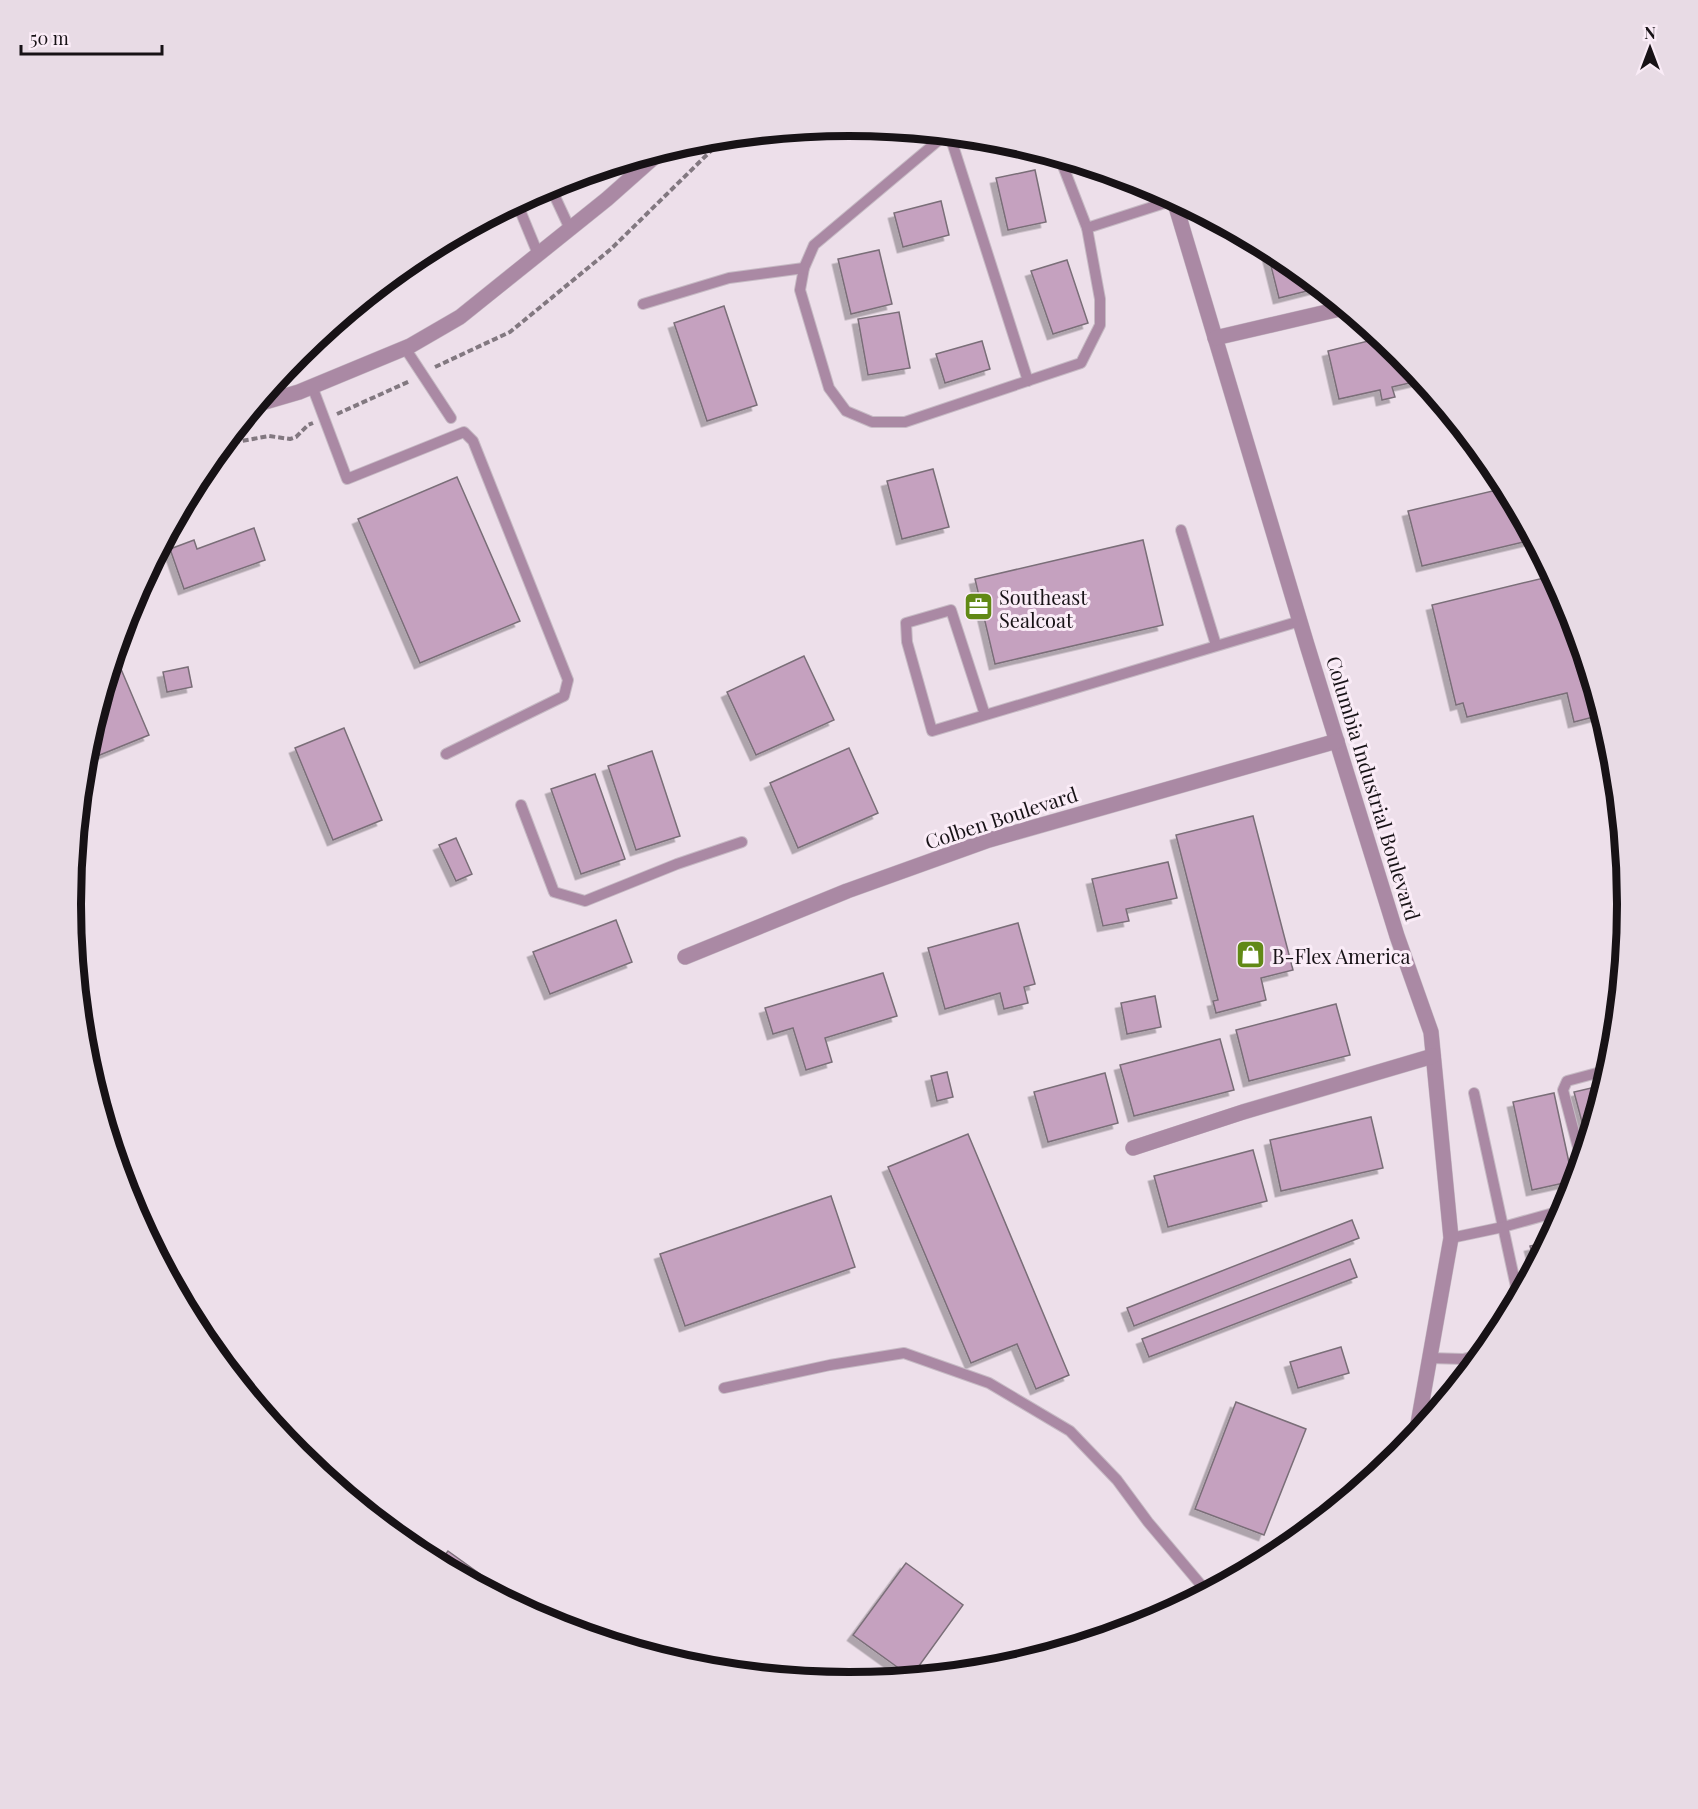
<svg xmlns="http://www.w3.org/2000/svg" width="1698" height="1809" font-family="'Playfair Display',serif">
<defs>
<filter id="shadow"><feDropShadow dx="-5.5" dy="5.5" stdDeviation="0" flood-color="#0004"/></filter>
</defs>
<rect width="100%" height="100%" fill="#eddfea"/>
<g fill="#c5a1bf" stroke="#7a6e78" stroke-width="1.5" filter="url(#shadow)">
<path d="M1035,170L1046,222L1008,230L996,178Z"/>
<path d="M941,201L949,235L903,247L894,213Z"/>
<path d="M879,250L892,304L851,314L838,259Z"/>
<path d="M1267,250L1282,257L1319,288L1279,298Z"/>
<path d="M1067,260L1088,323L1053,334L1031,271Z"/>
<path d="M724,306L757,405L707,421L674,323Z"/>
<path d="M899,312L910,368L868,375L858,319Z"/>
<path d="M1380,338L1400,354L1417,375L1418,381L1392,387L1395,397L1382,400L1380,390L1339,399L1328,351Z"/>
<path d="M982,341L990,369L945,383L936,354Z"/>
<path d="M933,469L949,527L902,539L887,481Z"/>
<path d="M457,477L520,621L420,663L358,519Z"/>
<path d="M1505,488L1532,540L1422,566L1408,511Z"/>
<path d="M254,528L265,560L184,589L170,549L194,540L197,549Z"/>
<path d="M1143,540L1163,625L995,664L975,579Z"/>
<path d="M1552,576L1568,607L1601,715L1574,722L1567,693L1467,717L1463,703L1456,705L1432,605Z"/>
<path d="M115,655L149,735L85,761L86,752Z"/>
<path d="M804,656L834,720L756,755L727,692Z"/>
<path d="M188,667L192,687L167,692L163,672Z"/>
<path d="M344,728L382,820L333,840L295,748Z"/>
<path d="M849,748L878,813L798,848L770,783Z"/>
<path d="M652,751L680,836L636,850L608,766Z"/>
<path d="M595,774L625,859L581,874L551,789Z"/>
<path d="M1253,816L1293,970L1261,978L1266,1000L1216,1013L1213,1001L1218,1000L1176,835Z"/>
<path d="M456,838L472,874L456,881L439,845Z"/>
<path d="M1168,862L1177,898L1126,909L1129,921L1103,926L1092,879Z"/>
<path d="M616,920L632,962L550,994L533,952Z"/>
<path d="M1018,923L1035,984L1024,987L1028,1003L1004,1009L1000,993L945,1009L928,948Z"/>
<path d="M883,973L897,1016L825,1038L832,1062L806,1070L793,1028L773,1034L765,1008Z"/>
<path d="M1155,996L1161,1027L1127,1034L1121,1003Z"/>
<path d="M1336,1004L1350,1055L1249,1081L1236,1030Z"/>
<path d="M1220,1039L1234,1090L1134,1116L1120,1065Z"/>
<path d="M947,1072L953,1097L937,1101L931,1076Z"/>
<path d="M1105,1073L1118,1123L1048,1142L1034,1092Z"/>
<path d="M1604,1085L1587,1141L1574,1092Z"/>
<path d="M1554,1093L1573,1181L1532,1190L1513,1102Z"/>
<path d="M1371,1117L1383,1168L1281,1191L1270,1140Z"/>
<path d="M968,1134L1069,1375L1036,1389L1017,1344L971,1363L888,1167Z"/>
<path d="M1253,1150L1267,1201L1168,1227L1154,1176Z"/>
<path d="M831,1196L855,1267L685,1326L660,1254Z"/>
<path d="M1352,1220L1359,1238L1134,1326L1127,1308Z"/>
<path d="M1547,1242L1535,1265L1530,1246Z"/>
<path d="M1350,1259L1357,1277L1149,1357L1142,1339Z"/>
<path d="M1341,1347L1349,1373L1298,1388L1290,1362Z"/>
<path d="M1236,1402L1306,1429L1264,1535L1195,1509Z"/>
<path d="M448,1551L505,1592L501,1597L438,1564Z"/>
<path d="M906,1563L963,1605L911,1677L853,1635Z"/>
</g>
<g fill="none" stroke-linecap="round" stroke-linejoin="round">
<defs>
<g id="service">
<path d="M945,135L814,245L804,268L800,290L829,388L846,411L872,422H905L1081,363L1100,325V299L1087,228L1063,166L1057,158"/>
<path d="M950,136L1028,381"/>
<path d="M550,186L570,229"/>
<path d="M517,203L538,254"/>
<path d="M1087,228L1174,200"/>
<path d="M643,304L729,278L804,268"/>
<path d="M405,348L451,418"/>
<path d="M312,386L347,479L464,432L473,441L568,680L564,696L446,754"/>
<path d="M1181,530L1216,645"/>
<path d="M985,715L951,610L906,623L907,642L932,731C1055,695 1177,657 1300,621"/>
<path d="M521,805L554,892L585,901L677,864L742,842"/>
<path d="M1474,1093L1518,1296"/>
<path d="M1581,1159L1563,1090L1567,1081L1608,1070"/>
<path d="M1451,1238L1503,1227L1564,1210"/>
<path d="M1430,1358L1463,1359L1483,1354"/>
<path d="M724,1388L830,1365L904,1353L989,1383L1070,1431L1117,1480L1148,1522L1207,1592"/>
</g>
<g id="minor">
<path d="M1174,200L1307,645L1397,936L1431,1032L1451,1238L1416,1435"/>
<path d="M1215,338L1344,308"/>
<path d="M685,957L847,891L989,840L1337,741"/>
<path d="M1133,1148L1243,1112L1433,1056"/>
</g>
<path id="tertiary" d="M258,404L299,392L410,346L460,317L607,199L660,152"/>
</defs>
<use href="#service" stroke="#c6bac4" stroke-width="12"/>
<use href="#minor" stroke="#c6bac4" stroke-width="16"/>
<use href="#tertiary" stroke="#c6bac4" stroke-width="16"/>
<g stroke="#827880" stroke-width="4" stroke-dasharray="6 3" stroke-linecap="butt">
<path d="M435,367L510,332L611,249L724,138"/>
<path d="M337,414L410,381"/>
<path d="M225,444L269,436L290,439L296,437L308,425L313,423"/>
</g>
<use href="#service" stroke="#aa89a4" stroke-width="10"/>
<use href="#minor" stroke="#aa89a4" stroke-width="15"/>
<use href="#tertiary" stroke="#aa89a4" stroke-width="15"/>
</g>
<defs>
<symbol id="office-square" viewBox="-11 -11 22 22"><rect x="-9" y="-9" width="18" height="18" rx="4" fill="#618915" stroke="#faecf7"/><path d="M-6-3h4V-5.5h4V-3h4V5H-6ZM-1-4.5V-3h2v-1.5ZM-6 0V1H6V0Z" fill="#fff"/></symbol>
<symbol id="shop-square" viewBox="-11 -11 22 22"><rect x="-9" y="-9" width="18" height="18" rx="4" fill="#618915" stroke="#faecf7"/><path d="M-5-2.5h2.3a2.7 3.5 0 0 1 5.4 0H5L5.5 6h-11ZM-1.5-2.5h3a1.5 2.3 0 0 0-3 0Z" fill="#fff"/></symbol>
</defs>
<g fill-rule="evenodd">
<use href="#office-square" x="962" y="590" width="33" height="33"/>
<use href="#shop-square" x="1234" y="938" width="33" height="33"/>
</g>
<g text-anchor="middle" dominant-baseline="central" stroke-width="6" stroke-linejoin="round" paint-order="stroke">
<g font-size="20" fill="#171216" stroke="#faecf7" text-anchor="start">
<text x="999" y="596">Southeast<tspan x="999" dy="23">Sealcoat</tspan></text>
<text x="1272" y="955">B-Flex America</text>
</g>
<g font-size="20" fill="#171216" stroke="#faecf7">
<text transform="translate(1374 788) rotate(73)">Columbia Industrial Boulevard</text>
<text transform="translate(1001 817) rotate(-18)">Colben Boulevard</text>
</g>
</g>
<path d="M0 0H1698V1809H0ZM81 904a768 768 0 1 1 1536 0a768 768 0 1 1-1536 0Z" fill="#e8dbe5" fill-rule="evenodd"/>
<path fill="none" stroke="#171216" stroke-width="8" d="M81 904a768 768 0 1 1 1536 0a768 768 0 1 1-1536 0Z"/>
<g transform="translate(1650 48)" stroke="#faecf7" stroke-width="4.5" paint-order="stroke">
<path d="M0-4.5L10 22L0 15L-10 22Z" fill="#171216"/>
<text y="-9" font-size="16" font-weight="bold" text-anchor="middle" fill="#171216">N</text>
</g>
<path d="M21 45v9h141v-9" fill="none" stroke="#171216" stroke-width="3"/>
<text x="30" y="45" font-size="18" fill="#171216" stroke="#faecf7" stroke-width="4.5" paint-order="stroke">50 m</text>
</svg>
